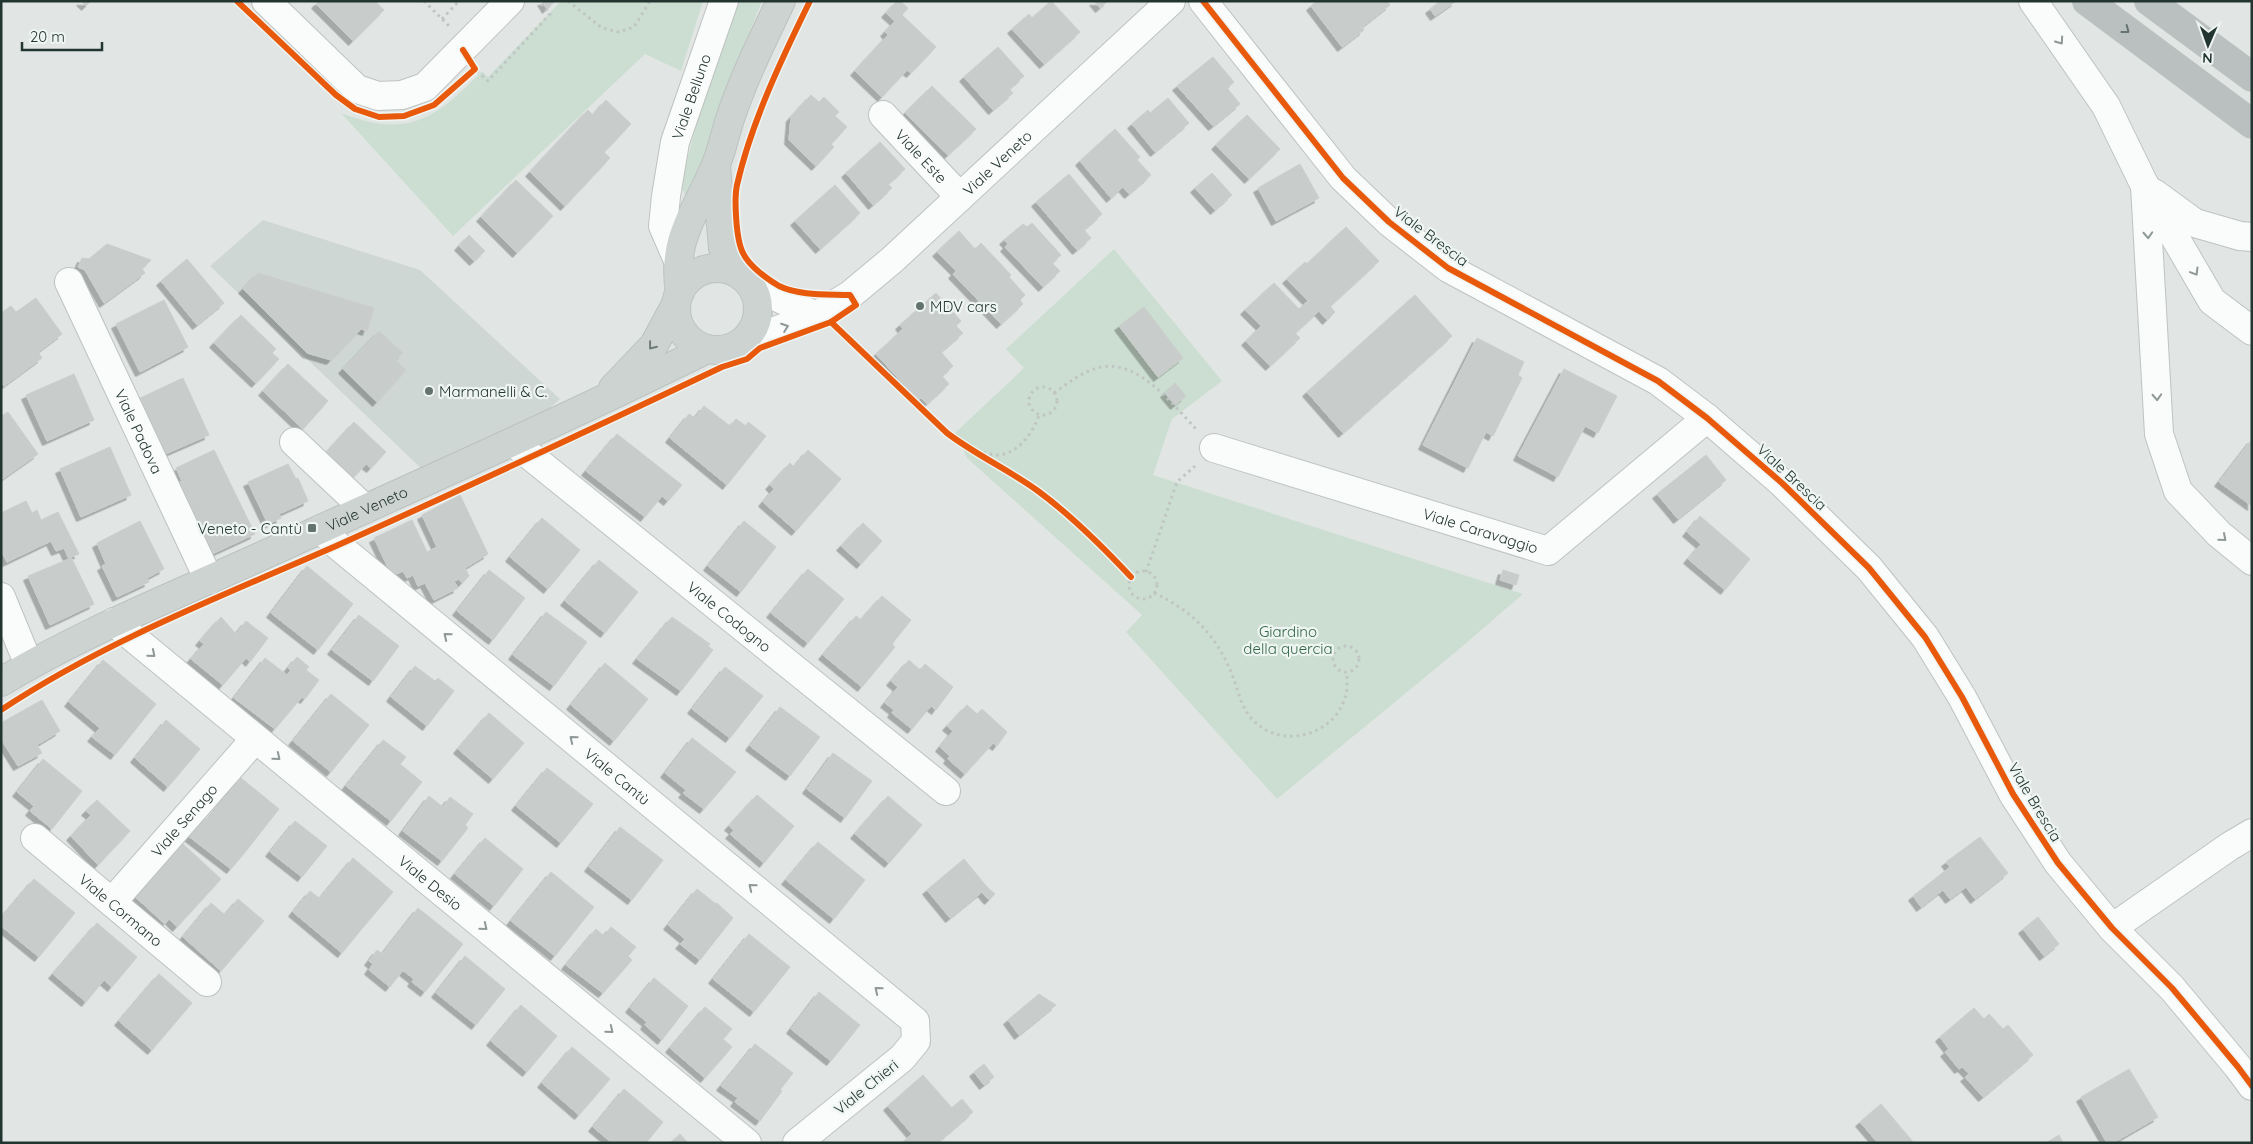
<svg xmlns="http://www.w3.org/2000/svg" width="2253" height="1144" font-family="Quicksand,sans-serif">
<defs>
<filter id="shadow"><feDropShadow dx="-4.5" dy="4.5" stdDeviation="0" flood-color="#0004"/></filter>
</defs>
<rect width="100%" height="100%" fill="#e1e6e4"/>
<path fill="#cfd7d4" d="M263,220L420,270L560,399L537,419L425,472L210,266Z"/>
<g fill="#ccded1">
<path d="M561,1H703L681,71L645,54L453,236L341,113C408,139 436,119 482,71L488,77Z"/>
<path d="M737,1H762L729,83L690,204L680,185L701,109Z"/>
<path d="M1114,249L1222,381L1172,419L1153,475L1523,594L1457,651L1277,799L1126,632L1142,615L967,458L955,433L1024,368L1006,349Z"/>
</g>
<g fill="#c8cdcb" stroke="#cacecc" filter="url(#shadow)">
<path d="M81,1H91L86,6Z"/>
<path d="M319,1H375L384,10L353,41L316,4Z"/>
<path d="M542,1H555L547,9Z"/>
<path d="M897,1H900L908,8L902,15L936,47L911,73L907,70L882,97L855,71L888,35L885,32L895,21L886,13Z"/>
<path d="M1051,1L1080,32L1044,64L1012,29L1029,14L1032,18Z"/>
<path d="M1094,1H1108L1100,8Z"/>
<path d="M1317,1H1387L1390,5L1362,27L1364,30L1342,47L1311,6Z"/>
<path d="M1440,1H1456L1435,16L1430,9Z"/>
<path d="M998,47L1024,76L1009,89L1013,93L993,110L964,77Z"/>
<path d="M1213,57L1234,82L1227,88L1240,104L1213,126L1177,86Z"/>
<path d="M932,86L976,129L948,155L905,113Z"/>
<path d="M811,95L819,102L824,97L839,112L835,116L847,127L831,144L834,147L816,166L789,140L791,117Z"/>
<path d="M1168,98L1189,123L1155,152L1132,124L1148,110L1150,113Z"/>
<path d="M606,100L631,124L604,152L610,158L565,206L530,172L588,110L593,115Z"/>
<path d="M1247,115L1280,149L1249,179L1216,145Z"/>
<path d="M1115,129L1140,157L1137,160L1151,175L1129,194L1123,187L1111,198L1080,161Z"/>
<path d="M880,142L905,169L888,184L892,188L873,205L846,173Z"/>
<path d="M1300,164L1319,198L1276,221L1258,188Z"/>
<path d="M1212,173L1232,195L1215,210L1195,188Z"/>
<path d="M1069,174L1102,214L1084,230L1091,238L1077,250L1036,202Z"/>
<path d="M516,180L553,216L517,253L481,217Z"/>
<path d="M835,185L860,213L820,249L795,221Z"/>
<path d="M1032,223L1061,255L1052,263L1060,271L1043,287L1005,247L1008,244L1004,240L1023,224L1027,227Z"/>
<path d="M1346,227L1379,261L1330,306L1335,312L1327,320L1319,311L1295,333L1300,338L1270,366L1246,341L1261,326L1245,310L1274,283L1299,309L1308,301L1287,279L1305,262L1307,264Z"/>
<path d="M959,231L975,249L981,243L1011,275L1009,277L1025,295L1020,300L1023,304L1001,324L953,274L956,271L937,252Z"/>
<path d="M469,235L485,251L474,261L459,246Z"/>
<path d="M107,244L151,260L142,269L145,273L104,303L85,270L78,267L82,258L89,259Z"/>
<path d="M187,259L224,303L197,325L161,281Z"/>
<path d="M258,273L374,308L367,331L361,329L331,360L307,353L243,289Z"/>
<path d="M936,293L961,321L956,326L963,333L941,352L953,366L942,376L949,384L927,404L921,398L918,400L876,354L903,329L900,325Z"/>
<path d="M1415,295L1452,336L1343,433L1307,392Z"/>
<path d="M36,298L62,334L38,352L42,358L4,386L1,382V313L11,306L16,312Z"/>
<path d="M164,300L188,347L140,372L116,324Z"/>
<path d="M1144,307L1183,358L1158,377L1119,326Z"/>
<path d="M241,315L276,349L272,353L279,359L256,383L214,343Z"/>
<path d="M379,331L403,353L396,360L406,370L377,402L343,369Z"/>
<path d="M1477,338L1524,362L1518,375L1522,378L1493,436L1486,432L1468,468L1423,445Z"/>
<path d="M288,364L328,401L303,429L263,391Z"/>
<path d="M1564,369L1617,396L1598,433L1585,426L1558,477L1518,456Z"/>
<path d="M74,374L94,420L47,441L26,395Z"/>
<path d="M183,378L209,435L163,455L138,399Z"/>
<path d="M1175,383L1186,396L1175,405L1165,393Z"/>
<path d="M704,406L730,426L736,419L746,426L748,422L766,436L727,485L670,438L689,414L695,418Z"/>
<path d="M8,412L38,454L1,480V416Z"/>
<path d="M354,422L386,452L371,468L366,464L350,481L324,455Z"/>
<path d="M617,434L682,485L668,501L662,496L645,517L586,471Z"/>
<path d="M2252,439V506L2219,482Z"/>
<path d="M110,447L131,495L81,517L60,469Z"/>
<path d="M214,450L255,534L212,554L178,483L182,481L176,468Z"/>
<path d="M808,450L841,479L796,531L763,502L774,489L770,485L790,463L794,467Z"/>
<path d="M1706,455L1726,480L1678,519L1657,494Z"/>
<path d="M288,464L296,479L298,478L308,501L279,514L281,518L268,524L248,482Z"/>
<path d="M460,495L488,554L465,568L469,576L462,583L459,579L454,581L458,588L434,600L425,583L418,586L413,575L407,578L403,571L392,576L374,538L412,520L427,552L437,547L422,515Z"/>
<path d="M26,501L32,513L37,510L41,520L58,512L79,554L71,557L94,604L50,625L28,576L69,559L64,548L56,551L51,541L7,562L1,550V513Z"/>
<path d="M1700,516L1750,559L1725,590L1688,559L1701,544L1687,532Z"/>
<path d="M542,518L580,550L548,589L510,557Z"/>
<path d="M140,521L164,569L147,578L149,582L117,597L102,566L106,564L97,543Z"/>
<path d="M744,521L776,547L741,592L708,566Z"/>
<path d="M863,523L882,541L861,564L841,546Z"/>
<path d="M599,560L638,592L605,633L565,601Z"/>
<path d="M307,566L353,604L318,650L271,613Z"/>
<path d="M808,569L844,599L808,643L771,613Z"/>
<path d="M489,570L525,598L493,640L457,611Z"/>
<path d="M1503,570L1519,575L1516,585L1500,580Z"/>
<path d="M882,596L911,620L892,644L895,647L862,687L823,655L856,616L861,620Z"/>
<path d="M546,612L587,642L554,686L513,655Z"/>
<path d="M359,615L399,646L373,681L332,650Z"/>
<path d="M221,617L236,634L246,621L268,638L250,662L246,658L223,685L191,659L204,644L200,641Z"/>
<path d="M672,617L710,644L708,646L713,650L681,691L637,659Z"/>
<path d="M297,657L309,667L306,670L319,680L305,699L302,697L275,729L234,698L265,658L287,675L291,670L288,668Z"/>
<path d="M103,660L156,704L115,755L92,737L100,728L69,702Z"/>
<path d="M909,660L920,670L925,664L953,687L936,710L931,706L912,729L892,713L894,710L885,703L898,687L891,681Z"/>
<path d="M605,663L648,699L614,741L571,705Z"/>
<path d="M415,666L435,681L438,678L454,691L427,726L391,697Z"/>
<path d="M725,667L763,696L730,738L692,709Z"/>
<path d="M331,694L369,725L331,772L293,741Z"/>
<path d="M42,700L60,731L37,745L42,753L18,766L1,739V723Z"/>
<path d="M967,705L977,714L982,709L1007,732L997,746L993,743L965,774L948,759L950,756L940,747L953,731L947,726Z"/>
<path d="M780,707L820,737L790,776L750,746Z"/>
<path d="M489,713L524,743L493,779L458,749Z"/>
<path d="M166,720L200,749L168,787L135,758Z"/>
<path d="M692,738L736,772L704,809L683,793L686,790L665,773Z"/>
<path d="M383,740L406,757L400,764L422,782L391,821L346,786Z"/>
<path d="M833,753L872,781L845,818L807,789Z"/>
<path d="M43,759L82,791L52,829L30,811L34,806L17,792Z"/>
<path d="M547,768L593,804L561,843L516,806Z"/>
<path d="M241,778L279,809L246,851L207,820Z"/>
<path d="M757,795L794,826L764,863L730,834L734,830L729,826Z"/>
<path d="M429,796L443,807L450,797L473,814L465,825L468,828L442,861L403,831Z"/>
<path d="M888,796L922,825L889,863L855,834Z"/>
<path d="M97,800L130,831L98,865L71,836L91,815L86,811Z"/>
<path d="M203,816L246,851L231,869L187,835Z"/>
<path d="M295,821L327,846L302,877L270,852Z"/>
<path d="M620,827L663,860L632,900L589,867Z"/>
<path d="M1980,837L2008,873L1975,899L1966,887L1950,899L1943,890L1921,907L1913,896L1950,867L1946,862Z"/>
<path d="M485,838L523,869L494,906L455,874Z"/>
<path d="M818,842L865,880L834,919L786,880Z"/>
<path d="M183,844L221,879L177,927L169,919L165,924L131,893L167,855L170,857Z"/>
<path d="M353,858L393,892L365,925L325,892Z"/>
<path d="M964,859L987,887L995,894L989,900L982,892L950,918L927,890Z"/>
<path d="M551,872L594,907L555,956L511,921Z"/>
<path d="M34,879L75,913L39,957L1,926V918Z"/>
<path d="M697,889L716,904L717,903L733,918L700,960L680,944L685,939L668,925Z"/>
<path d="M310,891L319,898L325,892L365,925L342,953L293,912Z"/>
<path d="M238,899L264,921L221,971L183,937L211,903L225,915Z"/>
<path d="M418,908L463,944L425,992L412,982L414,979L382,954Z"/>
<path d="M2038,917L2059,944L2044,956L2023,929Z"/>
<path d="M97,923L137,957L112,987L104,980L86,1002L53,974Z"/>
<path d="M611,927L636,947L628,956L632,960L603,993L566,965L596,929L604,936Z"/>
<path d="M749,934L790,967L754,1012L713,979Z"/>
<path d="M377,950L403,970L390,987L369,970L373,964L369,961Z"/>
<path d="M465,956L505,989L476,1025L436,993Z"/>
<path d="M159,974L192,1003L152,1050L119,1021Z"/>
<path d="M654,978L688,1006L662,1040L645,1025L647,1022L630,1008Z"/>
<path d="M819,992L860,1025L831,1061L791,1029Z"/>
<path d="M1039,994L1056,1005L1019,1035L1008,1020Z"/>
<path d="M521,1005L557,1036L527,1072L491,1041Z"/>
<path d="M705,1007L732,1029L723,1039L732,1047L705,1078L670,1048Z"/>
<path d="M1974,1008L1984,1019L1989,1014L2003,1029L2008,1025L2033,1055L1983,1097L1965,1077L1969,1074L1962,1067L1959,1069L1945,1052L1949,1049L1940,1037Z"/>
<path d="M755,1044L793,1073L780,1090L782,1091L760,1121L735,1102L738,1098L721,1086Z"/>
<path d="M572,1047L610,1079L579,1115L542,1083Z"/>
<path d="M984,1064L994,1077L984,1085L974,1072Z"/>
<path d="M2129,1069L2158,1117L2113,1143H2107L2081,1097Z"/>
<path d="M923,1075L952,1108L962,1099L973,1112L937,1143H905L904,1141L912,1134L888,1106Z"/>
<path d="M624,1089L663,1122L646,1143H612L593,1127Z"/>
<path d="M1881,1104L1914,1143H1878L1860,1122Z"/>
<path d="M680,1134L688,1143H670Z"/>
<path d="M2059,1135L2063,1143H2046Z"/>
</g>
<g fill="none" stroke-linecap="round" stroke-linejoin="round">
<defs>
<g id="minor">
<path d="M266,1L357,89L378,96L402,95L425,87L510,1"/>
<path d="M1203,1L1343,178L1389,222L1448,268L1658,381L1707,418L1782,483L1869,568L1925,637L1962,697L2013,794L2058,863L2112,928L2172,988L2238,1067L2252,1086"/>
<path d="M2033,1L2106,106L2145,186L2212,301L2252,331"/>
<path id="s1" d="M883,115L960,197"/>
<path d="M2145,186L2159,434L2178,491L2219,534L2252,561"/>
<path d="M2154,193L2195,223L2240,236L2252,237"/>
<path id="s2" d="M677,258L663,226L666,196L675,142L724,1"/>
<path id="s3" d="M69,282L209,580"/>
<path id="s4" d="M816,316L850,295L892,260L1171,1"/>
<path d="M739,344L816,316L750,284"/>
<path d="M294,442L365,509"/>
<path id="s5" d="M513,442L946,791"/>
<path id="s6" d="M1214,448L1548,551L1707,418"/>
<path id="s7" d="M321,529L337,545L915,1021L916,1041L902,1058L797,1143"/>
<path d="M1,597L29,665"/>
<path id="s8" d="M114,622L747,1143"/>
<path id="s9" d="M35,838L207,982"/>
<path id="s10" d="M112,902L255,739"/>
<path d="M2112,928L2230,846L2252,833"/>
</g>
<g id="major">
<path d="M716,166L723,248L731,270"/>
<circle cx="717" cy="309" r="41"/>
<path d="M680,292C671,240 696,212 715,167C722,151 725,133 731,116C744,77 763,39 781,1"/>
<path d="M613,388L654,345L676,304"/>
<path id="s11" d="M1,682C81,633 170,598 255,559C406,490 558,423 707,349"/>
</g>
<g id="highway">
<path d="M2087,1L2252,124"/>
<path d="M2149,1L2252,77"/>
</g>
</defs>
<use href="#minor" stroke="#bec3c1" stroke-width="30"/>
<use href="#major" stroke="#bcc2c0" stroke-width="30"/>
<use href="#highway" stroke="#bcc2c0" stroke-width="30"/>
<g stroke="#bfc5c3" stroke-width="3" stroke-dasharray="2.5 4" stroke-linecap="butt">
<path d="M424,1L449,26"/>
<path d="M568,1L602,28L619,32L634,27L650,1"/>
<path d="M442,19L459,1"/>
<path d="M477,71L488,81L550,14L539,1"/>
<circle cx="1043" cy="401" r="14"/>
<path d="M1054,393C1067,384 1079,374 1094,369C1135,354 1172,404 1197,430"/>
<path d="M965,446C975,450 988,455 999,455C1019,453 1034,431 1039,415"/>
<circle cx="1143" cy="585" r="14"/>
<path d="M1146,572L1177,482L1195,466"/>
<path d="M1154,593C1192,610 1218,637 1233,677C1239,692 1241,709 1254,721C1280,748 1329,737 1343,703C1348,693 1347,683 1347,673"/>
<circle cx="1346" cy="659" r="13"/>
</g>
<use href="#minor" stroke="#fafbfb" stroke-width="28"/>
<use href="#major" stroke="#cdd3d1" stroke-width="28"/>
<use href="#highway" stroke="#bac0bf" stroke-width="28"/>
<defs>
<g id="cycleway">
<path d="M237,1L336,95L355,109L379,117L404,116L434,105L475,69L463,50"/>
<path d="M1203,1L1343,178L1389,222L1448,268L1658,381L1707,418L1782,483L1869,568L1925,637L1962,697L2013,794L2058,863L2112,928L2172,988L2238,1067L2252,1086"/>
<path d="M831,322L947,433C976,455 1009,470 1038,491C1072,516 1102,546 1131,577"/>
<path d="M1,710C105,641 222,596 336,546C465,488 594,428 722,367L747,359L760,348L831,322L856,305L850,295C828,294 800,296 779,286C767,279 749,266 743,253C736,240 734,199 737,185C751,123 782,58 810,1"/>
</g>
</defs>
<use href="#cycleway" stroke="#eef5f2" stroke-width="9"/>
<use href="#cycleway" stroke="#e8590c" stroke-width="6"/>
</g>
<defs><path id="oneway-chevron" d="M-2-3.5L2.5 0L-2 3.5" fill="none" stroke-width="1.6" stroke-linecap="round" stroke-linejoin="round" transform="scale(1.25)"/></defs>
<use stroke="#667470" href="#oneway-chevron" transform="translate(2126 30) rotate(37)"/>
<g stroke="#8e9896">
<use href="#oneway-chevron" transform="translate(2060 41) rotate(55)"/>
<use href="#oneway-chevron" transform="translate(2148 235) rotate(87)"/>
<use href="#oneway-chevron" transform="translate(2195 272) rotate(59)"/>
<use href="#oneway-chevron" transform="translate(785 327) rotate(-20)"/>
<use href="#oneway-chevron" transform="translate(2157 397) rotate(87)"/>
<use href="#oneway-chevron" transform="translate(2223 538) rotate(41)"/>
<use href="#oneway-chevron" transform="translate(447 636) rotate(-141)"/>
<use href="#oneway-chevron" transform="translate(152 654) rotate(40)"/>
<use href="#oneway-chevron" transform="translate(573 739) rotate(-141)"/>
<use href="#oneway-chevron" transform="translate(277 757) rotate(39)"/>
<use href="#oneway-chevron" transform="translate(752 887) rotate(-141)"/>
<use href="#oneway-chevron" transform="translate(484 927) rotate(39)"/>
<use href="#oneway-chevron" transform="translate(878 990) rotate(-141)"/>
<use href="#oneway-chevron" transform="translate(610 1030) rotate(39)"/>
</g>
<use stroke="#6f7c78" href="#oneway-chevron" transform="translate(652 346) rotate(128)"/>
<g fill="#65736f" stroke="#eef5f2" stroke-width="2">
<circle cx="920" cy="306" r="5"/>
<circle cx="429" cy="391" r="5"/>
<rect x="307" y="523" width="10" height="10" rx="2.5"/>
</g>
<g text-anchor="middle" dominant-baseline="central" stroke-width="4.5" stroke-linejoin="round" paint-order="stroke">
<g font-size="15" fill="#223530" stroke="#eef5f2">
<text stroke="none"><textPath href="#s2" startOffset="168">Viale Belluno</textPath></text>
<text stroke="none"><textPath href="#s1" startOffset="56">Viale Este</textPath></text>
<text stroke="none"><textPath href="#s4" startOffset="238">Viale Veneto</textPath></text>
<text transform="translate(1431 236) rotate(37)">Viale Brescia</text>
<text stroke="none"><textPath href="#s3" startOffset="165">Viale Padova</textPath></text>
<text transform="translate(1792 477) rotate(43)">Viale Brescia</text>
<text stroke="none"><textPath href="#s11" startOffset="405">Viale Veneto</textPath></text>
<text stroke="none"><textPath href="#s6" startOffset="279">Viale Caravaggio</textPath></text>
<text stroke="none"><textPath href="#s5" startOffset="278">Viale Codogno</textPath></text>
<text stroke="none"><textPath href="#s7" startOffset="386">Viale Cantù</textPath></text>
<text transform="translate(2035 802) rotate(59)">Viale Brescia</text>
<text stroke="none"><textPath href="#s10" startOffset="109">Viale Senago</textPath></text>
<text stroke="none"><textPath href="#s8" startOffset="410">Viale Desio</textPath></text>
<text stroke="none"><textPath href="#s9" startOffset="112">Viale Cormano</textPath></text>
<text transform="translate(866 1087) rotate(-39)">Viale Chieri</text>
</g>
<g font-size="15" fill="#223530" stroke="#eef5f2" text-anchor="start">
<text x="930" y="306">MDV cars</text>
<text x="439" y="391">Marmanelli &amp; C.</text>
<text x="302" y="528" text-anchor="end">Veneto - Cantù</text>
</g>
<g font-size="15" fill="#326746" stroke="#eef5f2">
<text x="1288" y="631">Giardino<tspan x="1288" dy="17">della quercia</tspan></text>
</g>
</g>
<rect width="2253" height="1144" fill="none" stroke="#223530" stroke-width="5"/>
<g transform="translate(2208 45) rotate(182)" stroke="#eef5f2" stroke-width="4" paint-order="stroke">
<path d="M0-4L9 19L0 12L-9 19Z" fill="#223530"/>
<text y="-8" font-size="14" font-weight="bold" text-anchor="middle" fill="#223530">N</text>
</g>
<path d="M22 42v8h80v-8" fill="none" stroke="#223530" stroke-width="2.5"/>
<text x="30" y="42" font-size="15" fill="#223530" stroke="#eef5f2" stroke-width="4" paint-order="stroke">20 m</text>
</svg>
